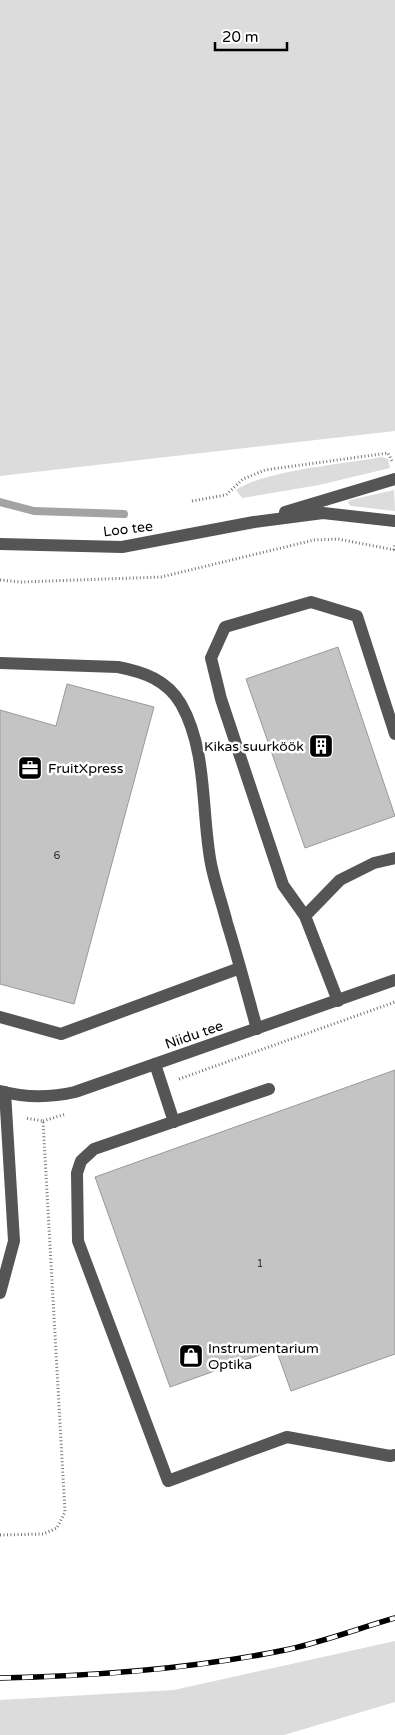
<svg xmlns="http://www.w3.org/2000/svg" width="395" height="1735" font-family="'Varela Round',sans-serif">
<rect width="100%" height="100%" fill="#fff"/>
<g fill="#dcdcdc">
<path d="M0,0H395V431L0,476Z"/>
<path d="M382,457L388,459L390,468L319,485L242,498L236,490C266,470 345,464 382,457Z"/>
<path d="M394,490L395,511L351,506L348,503L350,500Z"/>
<path d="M395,1641V1702L284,1735H0V1700L174,1690Z"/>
</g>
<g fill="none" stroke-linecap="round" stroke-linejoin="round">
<path stroke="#a3a3a3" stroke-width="8" d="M0,502L34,511L124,514"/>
</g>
<g fill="#c4c4c4" stroke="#999">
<path d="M338,647L395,816L305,848L246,679Z"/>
<path d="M67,684L154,707L74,1004L0,984V710L56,726Z"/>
<path d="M395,1070V1354L291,1391L276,1349L170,1387L95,1177Z"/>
</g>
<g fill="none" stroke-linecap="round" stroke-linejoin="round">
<g stroke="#777" stroke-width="3" stroke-dasharray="1 2.5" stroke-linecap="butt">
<path d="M192,501L226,495L243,479L265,470L388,453L392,461"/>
<path d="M394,550L395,544"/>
<path d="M0,580L21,582L161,577L314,540L338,539L395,550"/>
<path d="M179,1079L395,1002"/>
<path d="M43,1121L66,1114"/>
<path d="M0,1535L43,1534L57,1528L65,1512L43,1121L25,1118"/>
</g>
<g stroke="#555" stroke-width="12">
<path d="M285,512L395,479"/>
<path d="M0,544L122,547L254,522L323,513L395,521"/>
<path d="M0,663L118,667C144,672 167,680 181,704C208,752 201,812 211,864C215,884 222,903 227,923C238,958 247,993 257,1029"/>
<path d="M305,916L340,880L374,863L395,858"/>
<path d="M338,1001L305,916L283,885L221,699L211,658L225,627L311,602L357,616L395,734"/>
<path d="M0,1017L61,1034L240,968"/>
<path d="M155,1064L174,1122"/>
<path d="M269,1089L94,1149L81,1161L77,1173L78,1241L168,1481L287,1437L390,1456L395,1455"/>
<path d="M0,1091C26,1098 49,1098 75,1092L395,980"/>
<path d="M0,1293L14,1241L5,1092"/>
</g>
<defs>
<path id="rail" d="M0,1678C97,1676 194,1669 290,1649C325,1641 360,1628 395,1618"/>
</defs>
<use href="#rail" stroke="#000" stroke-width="5.5"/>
<use href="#rail" stroke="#fff" stroke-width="4" stroke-dasharray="11" stroke-linecap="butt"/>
</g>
<defs>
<symbol id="building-square" viewBox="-11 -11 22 22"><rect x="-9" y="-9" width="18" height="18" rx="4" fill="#000" stroke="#fff"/><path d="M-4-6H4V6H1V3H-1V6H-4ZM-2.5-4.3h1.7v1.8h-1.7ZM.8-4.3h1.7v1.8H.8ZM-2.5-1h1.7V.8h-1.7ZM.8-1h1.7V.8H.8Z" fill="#fff"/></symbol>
<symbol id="office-square" viewBox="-11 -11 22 22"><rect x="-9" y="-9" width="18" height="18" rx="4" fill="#000" stroke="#fff"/><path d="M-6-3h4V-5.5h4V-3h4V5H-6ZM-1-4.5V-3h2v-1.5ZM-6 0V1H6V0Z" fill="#fff"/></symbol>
<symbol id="shop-square" viewBox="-11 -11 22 22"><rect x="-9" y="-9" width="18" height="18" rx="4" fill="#000" stroke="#fff"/><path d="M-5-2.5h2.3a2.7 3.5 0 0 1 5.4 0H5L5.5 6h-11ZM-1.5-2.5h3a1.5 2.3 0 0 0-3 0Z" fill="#fff"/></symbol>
</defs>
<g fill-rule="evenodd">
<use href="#building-square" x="307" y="732" width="28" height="28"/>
<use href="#office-square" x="16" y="754" width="28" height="28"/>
<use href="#shop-square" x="177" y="1342" width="28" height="28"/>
</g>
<g text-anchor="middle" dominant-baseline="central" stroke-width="5" stroke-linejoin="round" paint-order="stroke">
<g font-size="11" fill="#313131">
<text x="57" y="855">6</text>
<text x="260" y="1263">1</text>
</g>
<g font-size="14" fill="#000" stroke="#fff">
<text transform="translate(128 529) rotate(-7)">Loo tee</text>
<text transform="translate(194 1035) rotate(-19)">Niidu tee</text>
</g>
<g font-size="14" fill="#000" stroke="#fff" text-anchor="start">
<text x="304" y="746" text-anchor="end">Kikas suurköök</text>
<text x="48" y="768">FruitXpress</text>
<text x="208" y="1348">Instrumentarium<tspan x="208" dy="16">Optika</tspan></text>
</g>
</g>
<path d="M215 42v8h72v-8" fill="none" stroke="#000000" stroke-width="2.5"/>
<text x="222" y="42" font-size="15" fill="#000000" stroke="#ffffff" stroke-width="4" paint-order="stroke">20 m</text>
</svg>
